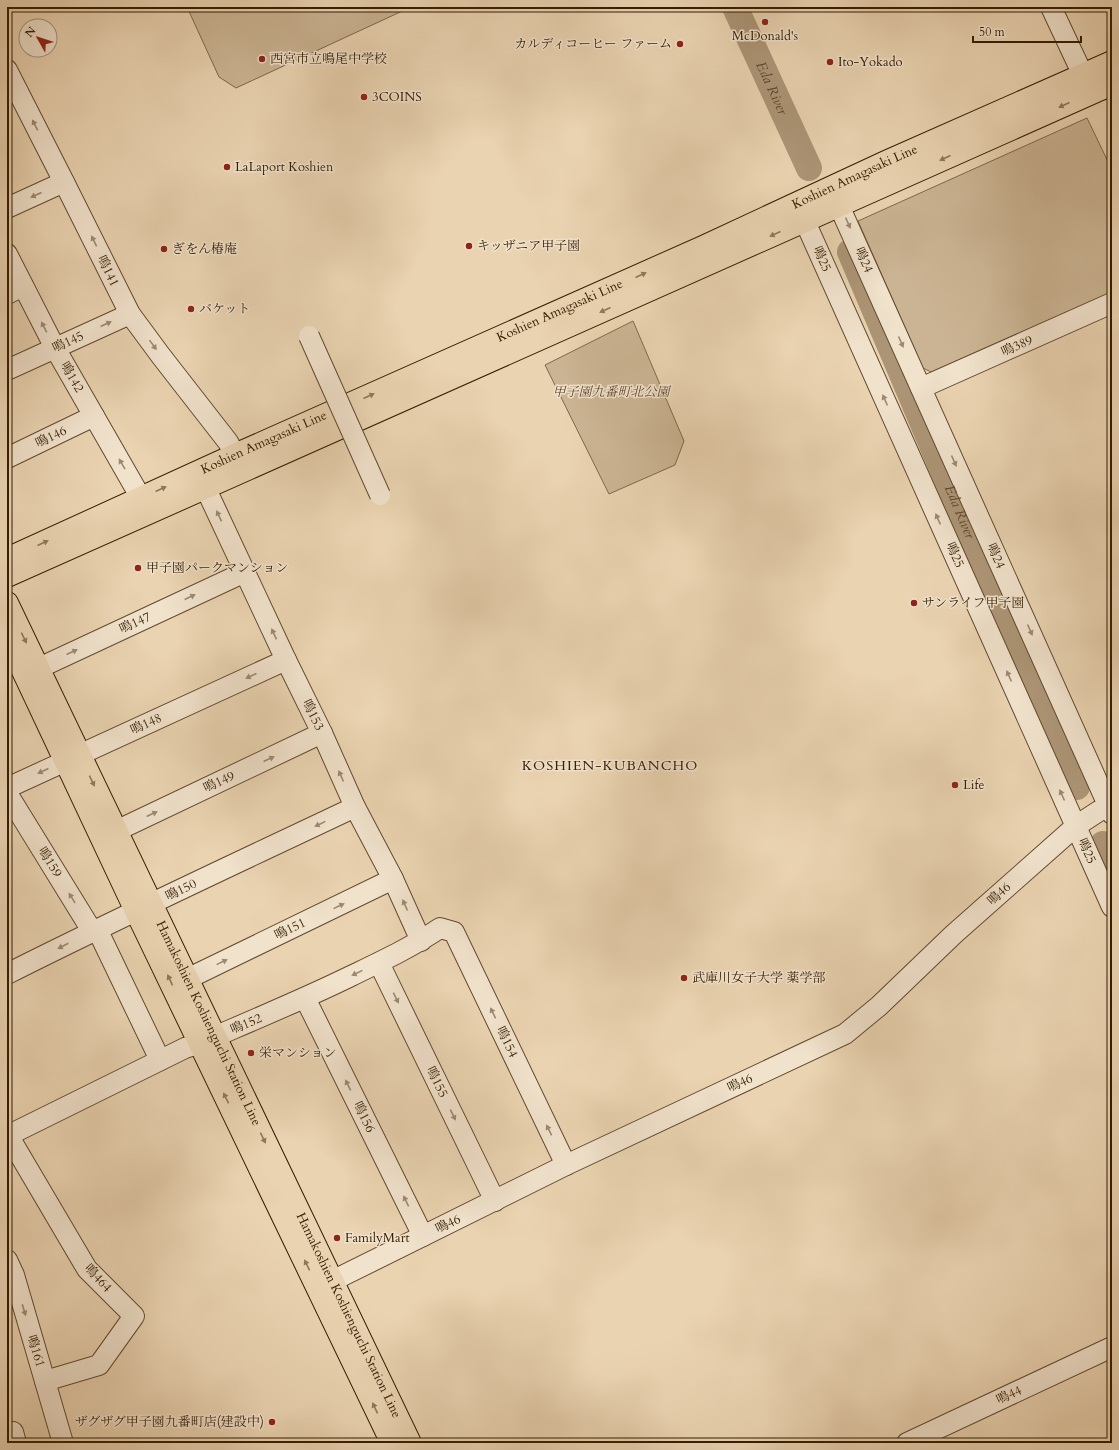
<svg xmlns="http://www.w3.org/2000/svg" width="1119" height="1450" font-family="Cardo,'Noto Serif JP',serif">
<rect width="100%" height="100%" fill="#ead3b1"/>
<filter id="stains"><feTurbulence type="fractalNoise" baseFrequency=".005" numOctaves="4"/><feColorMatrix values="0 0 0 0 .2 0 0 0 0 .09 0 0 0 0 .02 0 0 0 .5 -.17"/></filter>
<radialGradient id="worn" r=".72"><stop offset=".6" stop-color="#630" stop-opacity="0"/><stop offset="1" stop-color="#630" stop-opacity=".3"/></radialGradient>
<g fill="#cbb493" stroke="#7f684a">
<path d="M187,7H411L236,88L219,77Z"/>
<path d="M1087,118L1112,170V292L931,372L923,368L858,221Z"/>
<path d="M633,321L684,441L675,465L609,494L545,365Z"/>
</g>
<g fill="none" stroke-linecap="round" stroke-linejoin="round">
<g stroke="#ac9576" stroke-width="26">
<path id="s1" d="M735,7L809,168"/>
<path id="s2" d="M850,252L1077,787"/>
<path d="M1103,844L1112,865"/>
</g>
<defs>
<g id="minor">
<path d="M1051,7L1090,90"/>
<path d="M7,70L64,182L130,314L161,356L228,442L235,455"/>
<path d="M832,190L1112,814"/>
<path d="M798,206L1112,907"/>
<path d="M7,208L64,182"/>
<path d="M7,254L55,348L141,498"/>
<path d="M7,294L23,286"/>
<path d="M7,370L130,314"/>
<path d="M921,388L1112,303"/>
<path d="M7,458L94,416"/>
<path d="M206,489L286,660L322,733L355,807L393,879L421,941"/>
<path d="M24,675L245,572"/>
<path d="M7,788L286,660"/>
<path d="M7,793L92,931"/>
<path d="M116,831L322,733"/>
<path d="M97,929L160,1060"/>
<path d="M379,963L495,1201"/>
<path d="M7,974C122,916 239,862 355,807"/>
<path d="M187,979L393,879"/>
<path d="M305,998L423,1236"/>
<path d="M8,1135L87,1269L134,1316L99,1365L45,1381"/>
<path d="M7,1136L185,1048L200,1043C251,1021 302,1000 351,976C382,961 412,947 440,928L454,932L566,1165"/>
<path d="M7,1260L14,1275L63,1443"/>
<path d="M318,1288L566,1165L845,1034L879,1006L954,934L1076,826L1099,811L1112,805"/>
<path d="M7,1434L13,1432L16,1443"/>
<path d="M907,1443L1112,1347"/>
</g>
<g id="major">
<path id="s3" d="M7,559L235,455L703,247L886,162L1112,62"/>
<path d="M7,576C377,415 743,246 1112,84"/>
<path id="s4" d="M7,603L410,1443"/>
<path d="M7,637L136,911L392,1443"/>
</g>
</defs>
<use href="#minor" stroke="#614a2e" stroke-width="22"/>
<use href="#major" stroke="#331d02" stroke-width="24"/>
<use href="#minor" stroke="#f1e2cc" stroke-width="20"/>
<use href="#major" stroke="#ead3b1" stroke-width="22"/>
<defs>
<path id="minor-bridge" d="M309,336L380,495"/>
</defs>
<use href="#minor-bridge" stroke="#614a2e" stroke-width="22" stroke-linecap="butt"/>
<use href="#minor-bridge" stroke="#f1e2cc" stroke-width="20"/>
</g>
<defs><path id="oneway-solid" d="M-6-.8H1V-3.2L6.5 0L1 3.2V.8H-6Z"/></defs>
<g fill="#8e785a">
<use href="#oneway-solid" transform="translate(1064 105) rotate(156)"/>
<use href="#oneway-solid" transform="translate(945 158) rotate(156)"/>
<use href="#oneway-solid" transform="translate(775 234) rotate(155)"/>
<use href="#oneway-solid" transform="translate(641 275) rotate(-24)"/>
<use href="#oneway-solid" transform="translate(605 310) rotate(156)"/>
<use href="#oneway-solid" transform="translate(369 396) rotate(-24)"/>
<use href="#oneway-solid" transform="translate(161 489) rotate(-24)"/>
<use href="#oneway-solid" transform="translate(43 543) rotate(-24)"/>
<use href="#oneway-solid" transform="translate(24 638) rotate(64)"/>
<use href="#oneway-solid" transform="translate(92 781) rotate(64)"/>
<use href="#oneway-solid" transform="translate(170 980) rotate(-115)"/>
<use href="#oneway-solid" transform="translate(226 1098) rotate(-116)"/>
<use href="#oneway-solid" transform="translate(263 1138) rotate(64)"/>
<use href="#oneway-solid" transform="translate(307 1265) rotate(-116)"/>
<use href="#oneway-solid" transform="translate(375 1408) rotate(-115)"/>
</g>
<g fill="#9c8971">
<use href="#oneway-solid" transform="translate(35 125) rotate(-117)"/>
<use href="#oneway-solid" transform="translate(36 195) rotate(155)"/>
<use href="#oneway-solid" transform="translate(848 223) rotate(66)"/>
<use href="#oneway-solid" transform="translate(94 241) rotate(-116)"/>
<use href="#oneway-solid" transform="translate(106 324) rotate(-25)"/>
<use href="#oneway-solid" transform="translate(44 327) rotate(-117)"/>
<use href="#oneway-solid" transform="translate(901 342) rotate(66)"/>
<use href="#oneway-solid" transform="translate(153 345) rotate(54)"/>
<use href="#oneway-solid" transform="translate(885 400) rotate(-114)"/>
<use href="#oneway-solid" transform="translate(954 461) rotate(66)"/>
<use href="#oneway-solid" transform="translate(122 464) rotate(-120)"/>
<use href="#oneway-solid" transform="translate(219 516) rotate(-115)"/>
<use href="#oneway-solid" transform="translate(938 519) rotate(-114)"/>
<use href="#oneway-solid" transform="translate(190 597) rotate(-25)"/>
<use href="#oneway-solid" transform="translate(1030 630) rotate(66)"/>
<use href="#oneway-solid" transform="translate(274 634) rotate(-115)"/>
<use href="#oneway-solid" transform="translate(72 652) rotate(-25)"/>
<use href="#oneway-solid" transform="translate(251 676) rotate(155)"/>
<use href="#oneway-solid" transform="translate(1009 676) rotate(-114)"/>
<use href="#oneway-solid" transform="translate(269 759) rotate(-25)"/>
<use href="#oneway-solid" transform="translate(43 771) rotate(155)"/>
<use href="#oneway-solid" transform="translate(341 776) rotate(-114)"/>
<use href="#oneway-solid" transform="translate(1062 795) rotate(-114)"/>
<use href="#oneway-solid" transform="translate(152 814) rotate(-25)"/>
<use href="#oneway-solid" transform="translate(320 824) rotate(154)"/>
<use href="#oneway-solid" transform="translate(72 898) rotate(-122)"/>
<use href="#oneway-solid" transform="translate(405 905) rotate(-114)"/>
<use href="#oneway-solid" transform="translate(339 906) rotate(-26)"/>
<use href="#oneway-solid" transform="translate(63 946) rotate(153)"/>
<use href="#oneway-solid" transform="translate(222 962) rotate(-26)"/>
<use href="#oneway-solid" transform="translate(357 973) rotate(154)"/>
<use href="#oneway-solid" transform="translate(396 998) rotate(64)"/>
<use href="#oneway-solid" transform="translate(493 1013) rotate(-116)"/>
<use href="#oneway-solid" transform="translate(348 1085) rotate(-116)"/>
<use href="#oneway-solid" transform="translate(453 1115) rotate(64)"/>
<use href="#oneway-solid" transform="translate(549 1130) rotate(-116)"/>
<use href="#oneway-solid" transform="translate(406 1201) rotate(-116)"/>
<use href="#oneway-solid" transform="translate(24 1310) rotate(73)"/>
</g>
<g fill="#8f2418" stroke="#f1e2cc" stroke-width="1.5">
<circle cx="765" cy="22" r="4"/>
<circle cx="680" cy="44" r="4"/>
<circle cx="262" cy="59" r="4"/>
<circle cx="830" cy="62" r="4"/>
<circle cx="364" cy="97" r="4"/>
<circle cx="227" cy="167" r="4"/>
<circle cx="469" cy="246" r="4"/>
<circle cx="164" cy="249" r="4"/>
<circle cx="191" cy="309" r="4"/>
<circle cx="138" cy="568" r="4"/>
<circle cx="914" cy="603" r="4"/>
<circle cx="955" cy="785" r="4"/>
<circle cx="684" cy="978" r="4"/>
<circle cx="251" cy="1053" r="4"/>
<circle cx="337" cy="1238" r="4"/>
<circle cx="272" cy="1422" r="4"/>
</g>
<g text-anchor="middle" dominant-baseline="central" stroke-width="3" stroke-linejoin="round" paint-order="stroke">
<g font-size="13" fill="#331d02" stroke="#f1e2cc" text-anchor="start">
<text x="765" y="36" text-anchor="middle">McDonald's</text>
<text x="672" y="44" text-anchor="end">カルディコーヒー ファーム</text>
<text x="270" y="59">西宮市立鳴尾中学校</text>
<text x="838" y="62">Ito-Yokado</text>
<text x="372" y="97">3COINS</text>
<text x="235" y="167">LaLaport Koshien</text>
<text x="477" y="246">キッザニア甲子園</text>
<text x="172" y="249">ぎをん椿庵</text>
<text x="199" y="309">バケット</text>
<text x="146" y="568">甲子園パークマンション</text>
<text x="922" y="603">サンライフ甲子園</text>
<text x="963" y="785">Life</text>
<text x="692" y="978">武庫川女子大学 薬学部</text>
<text x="259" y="1053">栄マンション</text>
<text x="345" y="1238">FamilyMart</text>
<text x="264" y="1422" text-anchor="end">ザグザグ甲子園九番町店(建設中)</text>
</g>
<g font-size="13" fill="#331d02" stroke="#f1e2cc">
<text stroke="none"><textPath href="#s3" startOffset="930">Koshien Amagasaki Line</textPath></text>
<text transform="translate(822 259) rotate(66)">鳴25</text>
<text transform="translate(864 260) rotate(66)">鳴24</text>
<text transform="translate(108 271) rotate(64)">鳴141</text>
<text stroke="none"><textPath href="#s3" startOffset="606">Koshien Amagasaki Line</textPath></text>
<text transform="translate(68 342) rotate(-25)">鳴145</text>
<text transform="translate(1017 346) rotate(-24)">鳴389</text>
<text transform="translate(72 377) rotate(60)">鳴142</text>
<text transform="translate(51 437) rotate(-26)">鳴146</text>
<text stroke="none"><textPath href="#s3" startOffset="282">Koshien Amagasaki Line</textPath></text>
<text transform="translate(955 555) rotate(66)">鳴25</text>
<text transform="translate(996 556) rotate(66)">鳴24</text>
<text transform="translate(135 623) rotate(-25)">鳴147</text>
<text transform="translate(313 715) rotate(64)">鳴153</text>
<text transform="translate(146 724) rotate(-25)">鳴148</text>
<text transform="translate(219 782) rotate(-25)">鳴149</text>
<text transform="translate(1087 851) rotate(66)">鳴25</text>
<text transform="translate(50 862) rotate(58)">鳴159</text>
<text transform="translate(181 890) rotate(-26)">鳴150</text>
<text transform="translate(999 894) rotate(-42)">鳴46</text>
<text transform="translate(290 929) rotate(-26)">鳴151</text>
<text stroke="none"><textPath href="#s4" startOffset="466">Hamakoshien Koshienguchi Station Line</textPath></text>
<text transform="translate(246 1024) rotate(-23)">鳴152</text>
<text transform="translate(507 1042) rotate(64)">鳴154</text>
<text transform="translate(437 1082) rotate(64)">鳴155</text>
<text transform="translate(740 1083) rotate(-25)">鳴46</text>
<text transform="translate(364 1117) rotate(64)">鳴156</text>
<text transform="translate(448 1224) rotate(-26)">鳴46</text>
<text transform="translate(98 1278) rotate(47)">鳴464</text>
<text stroke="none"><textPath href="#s4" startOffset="790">Hamakoshien Koshienguchi Station Line</textPath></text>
<text transform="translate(36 1351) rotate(73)">鳴161</text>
<text transform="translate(1009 1395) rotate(-25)">鳴44</text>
</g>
<g font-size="13" font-style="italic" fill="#614a2e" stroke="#f1e2cc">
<text x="611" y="392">甲子園九番町北公園</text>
</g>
<g font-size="14" font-style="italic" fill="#5d472b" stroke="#f1e2cc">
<text stroke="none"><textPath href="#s1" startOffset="89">Eda River</textPath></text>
<text stroke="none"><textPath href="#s2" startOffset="282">Eda River</textPath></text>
</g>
<g font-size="14" letter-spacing="1" fill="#331d02" stroke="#f1e2cc">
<text x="610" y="765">KOSHIEN-KUBANCHO</text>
</g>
</g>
<rect width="1119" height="1450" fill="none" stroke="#ead3b1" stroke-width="24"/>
<rect x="8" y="8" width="1103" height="1434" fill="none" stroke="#331d02" stroke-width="2"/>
<rect x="12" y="12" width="1095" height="1426" fill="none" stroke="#331d02"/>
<g transform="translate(38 38) rotate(309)"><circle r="19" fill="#f1e2cc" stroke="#a5937b"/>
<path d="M0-3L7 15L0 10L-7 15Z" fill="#8f2418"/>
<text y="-6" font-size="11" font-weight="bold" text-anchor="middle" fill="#331d02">N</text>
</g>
<path d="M973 36v6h108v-6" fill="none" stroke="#331d02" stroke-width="2"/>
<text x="979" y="36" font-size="12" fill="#331d02" stroke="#f1e2cc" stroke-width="3" paint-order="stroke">50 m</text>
<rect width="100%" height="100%" filter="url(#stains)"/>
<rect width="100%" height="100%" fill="url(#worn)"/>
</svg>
